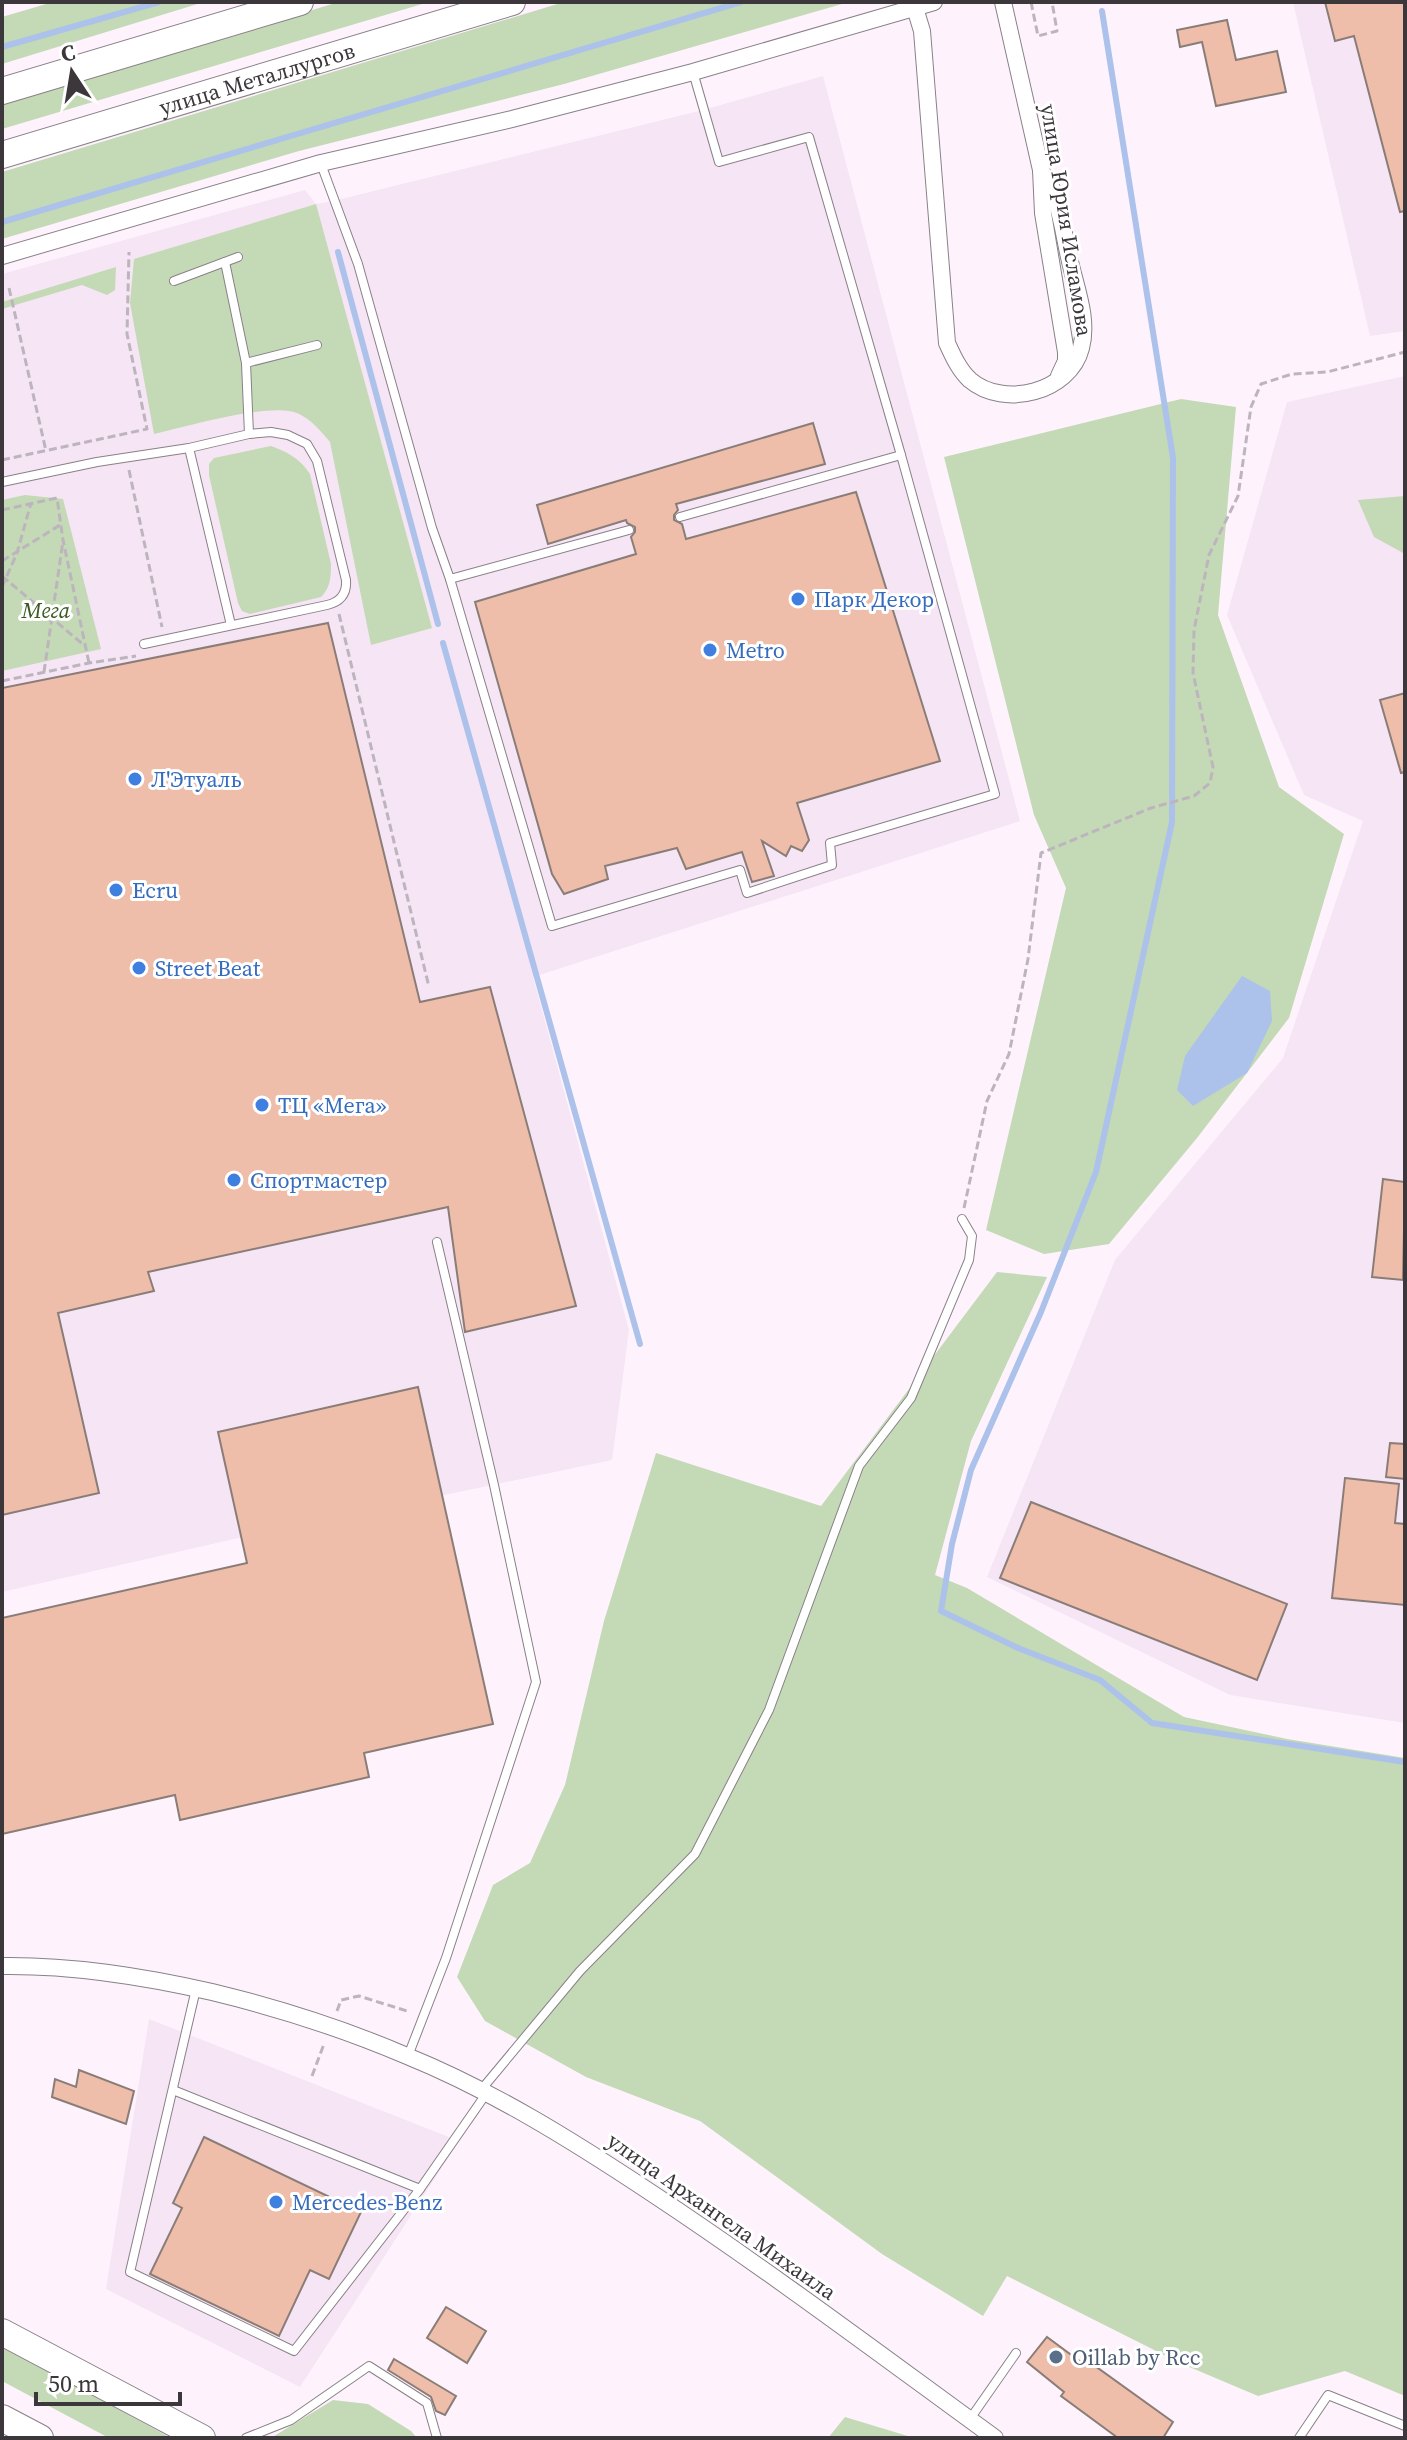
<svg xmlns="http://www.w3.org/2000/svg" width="1407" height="2440" font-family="'Source Serif 4',serif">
<rect width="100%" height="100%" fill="#fef3fd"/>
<g fill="#f6e5f4">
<path d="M1293,2H1405V331L1370,336Z"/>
<path d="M823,76L1020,821L533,977L629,1330L612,1460L234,1539L2,1592V274L305,190L316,204L333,201L703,110Z"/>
<path d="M1405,376V1723L1230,1695L987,1577L1115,1260L1283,1058L1363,821L1304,795L1227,615L1287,402Z"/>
<path d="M149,2019L459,2141L300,2387L106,2289Z"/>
</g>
<g fill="#c4d9b5">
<path d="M53,2H204L2,64V17Z"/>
<path d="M339,2H429L2,129V102Z"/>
<path d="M564,2H849L564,84L299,151L2,239V172Z"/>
<path d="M316,204L432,628L371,645L330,442C320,430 312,420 297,413C270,402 186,427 154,434L130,303L134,259Z"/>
<path d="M116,267L115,290L107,295L82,285L2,309V302Z"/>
<path d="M1181,399L1236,407L1218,615L1279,787L1344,834L1289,1018L1197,1138L1109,1244L1044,1254L986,1230L1066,888L1034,815L944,457Z"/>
<path d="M271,446C289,453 299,458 310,474L331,564C331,578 330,588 321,597L250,614L242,611L238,603L209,475V464L214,458Z"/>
<path d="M25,495L63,499L101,649L2,671V500Z"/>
<path d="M1405,496V554L1374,537L1358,500Z"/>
<path d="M997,1272L1047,1277L971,1441L935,1575L967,1588L1184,1717L1287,1739L1405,1758V2396L1345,2371L1258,2396L1180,2363L1007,2276L983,2316L882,2254L700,2121L586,2077L485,2021L457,1977L493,1885L530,1863L565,1785L604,1621L656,1453L821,1506Z"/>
<path d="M2,2346L171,2438H109L2,2381Z"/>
<path d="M333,2400L368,2404L411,2431L417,2438H271Z"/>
<path d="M845,2417L911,2437L910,2438H828Z"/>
</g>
<path fill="#acc2ea" d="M1242,976L1270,991L1272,1021L1247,1073L1193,1106L1177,1090L1185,1056Z"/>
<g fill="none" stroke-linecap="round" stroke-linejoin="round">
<g stroke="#acc2ea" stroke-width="6">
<path d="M1102,11L1173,458L1172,822L1096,1172L1041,1312L971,1470L952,1544L941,1611L1018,1648L1100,1680L1152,1723L1405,1762"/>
<path d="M2,47L159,2"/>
<path d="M2,222L741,2"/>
<path d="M338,252L438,624"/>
<path d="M443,643L640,1344"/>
</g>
</g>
<g fill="#eebeab" stroke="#8a7d78" stroke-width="2">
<path d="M1325,2H1405V211L1400,212L1354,36L1335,41Z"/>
<path d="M1227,20L1236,60L1277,51L1286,92L1216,106L1202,42L1180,47L1177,30Z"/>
<path d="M813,423L825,464L676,504L678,510L674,515V520L682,524L686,539L856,492L940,761L797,803L809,840L802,851L791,846L786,856L762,841L774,876L752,882L742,852L686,869L677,848L605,866L608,879L564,894L552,874L475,602L636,554L631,537L635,532V527L627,523L626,520L548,544L537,505Z"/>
<path d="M328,623L420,1002L490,987L576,1306L465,1332L448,1207L148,1272L154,1291L58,1313L99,1493L2,1515V688Z"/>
<path d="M1405,693V772L1401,773L1380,700Z"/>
<path d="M1383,1179L1405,1182L1403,1280L1372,1277Z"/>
<path d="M418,1387L493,1724L364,1753L369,1777L180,1820L175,1795L2,1834V1618L247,1563L218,1432Z"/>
<path d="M1390,1443L1405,1444V1479L1386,1477Z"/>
<path d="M1345,1478L1399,1484L1395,1523L1405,1524V1605L1332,1598Z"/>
<path d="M1031,1502L1287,1604L1257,1680L1000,1578Z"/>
<path d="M79,2070L134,2091L126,2124L52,2097L55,2079L76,2087Z"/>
<path d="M204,2137L361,2212L329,2279L310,2270L279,2336L150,2274L182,2208L173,2203Z"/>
<path d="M446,2307L486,2331L467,2363L427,2338Z"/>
<path d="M1047,2337L1085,2365L1088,2361L1173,2422L1163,2438H1118L1061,2396L1064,2392L1027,2362Z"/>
<path d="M394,2359L456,2396L445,2415L436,2411L431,2397L388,2370Z"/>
</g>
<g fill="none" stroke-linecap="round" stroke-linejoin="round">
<defs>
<g id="service">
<path d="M321,164L358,264L432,528L450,579L629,530"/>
<path d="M225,262L246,363L249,434"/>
<path d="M174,281L238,257"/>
<path d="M246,363L317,345"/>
<path d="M189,448L231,625"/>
<path d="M2,482L97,462L189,448L249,434L271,432L288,435L307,444L317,461L346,580C347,594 340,602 327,605L144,644"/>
<path d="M680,517L901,455L809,137L719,162L693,72"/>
<path d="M450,579L552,926L740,870L747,893L832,865L830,843L995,794L901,455"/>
<path d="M196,1989L130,2272L294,2351L420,2189L486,2094"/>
<path d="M408,2056L446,1958L536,1682L494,1485L437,1242"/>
<path d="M173,2090L420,2189"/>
<path d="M481,2090L580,1971L695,1854L769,1710L859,1466L911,1398L969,1260L972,1236L962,1219"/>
<path d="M970,2419L1016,2353"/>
<path d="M246,2438L291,2420L369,2366L427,2403L437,2438"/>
<path d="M1299,2438L1328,2395L1405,2426"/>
</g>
<g id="minor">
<path d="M1003,2L1041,170L1043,213L1066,352V361L1059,376"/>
<path d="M915,8L922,31L947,343C953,356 959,370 970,380C1004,409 1070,392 1081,348C1089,318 1075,286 1069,257C1064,235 1061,212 1053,191C1050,184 1045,177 1041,170"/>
<path d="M2,256L321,163L512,119L693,72L934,2"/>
<path d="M2,1966C73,1965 142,1976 212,1992C278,2008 344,2029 407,2056C493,2091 573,2141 650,2192C768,2270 881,2355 995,2438"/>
</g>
<g id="primary">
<path d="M2,91L300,2"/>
<path id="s1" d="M2,155L512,2"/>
<path d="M2,2332L202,2438"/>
<path d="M2,2418L40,2438"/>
</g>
</defs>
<use href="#service" stroke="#898088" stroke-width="10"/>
<use href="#minor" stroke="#898088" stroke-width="18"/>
<use href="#primary" stroke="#898088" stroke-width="28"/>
<g stroke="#bdb5bd" stroke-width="3" stroke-dasharray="8 4" stroke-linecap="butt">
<path d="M1031,2L1038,36L1057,31L1052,2"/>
<path d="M9,288L46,451"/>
<path d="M2,460L147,429L127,334L129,252"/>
<path d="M129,470L162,627"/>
<path d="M2,510L57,498L63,540L89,663"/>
<path d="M2,561L60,525"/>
<path d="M2,576L85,646"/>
<path d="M2,587L17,553L31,503"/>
<path d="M339,614L429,987"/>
<path d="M44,672L63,541"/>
<path d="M2,681L89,663L136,656"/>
<path d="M964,1208L987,1101L1009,1054L1028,959L1041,853L1151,808L1194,796L1210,783L1213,767L1193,673L1194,630L1209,555L1238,496L1251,407L1261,384L1292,374L1327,372L1405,352"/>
<path d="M337,2011L341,2000L359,1996L407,2011"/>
<path d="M312,2076L324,2044"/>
</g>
<use href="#service" stroke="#fff" stroke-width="8"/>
<use href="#minor" stroke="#fff" stroke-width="16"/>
<use href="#primary" stroke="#fff" stroke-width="26"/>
</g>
<g fill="#3f7fe0" stroke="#fff" stroke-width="3">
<circle cx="798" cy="599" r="8"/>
<circle cx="710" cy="650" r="8"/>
<circle cx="135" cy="779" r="8"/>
<circle cx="116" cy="890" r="8"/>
<circle cx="139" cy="968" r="8"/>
<circle cx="262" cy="1105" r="8"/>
<circle cx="234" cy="1180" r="8"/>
<circle cx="276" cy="2202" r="8"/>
</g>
<circle fill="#5c6f8a" stroke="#fff" stroke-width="3" cx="1056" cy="2357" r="8"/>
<g text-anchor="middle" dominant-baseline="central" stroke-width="6" stroke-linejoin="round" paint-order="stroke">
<g font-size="22" fill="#3b373b" stroke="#fff">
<text stroke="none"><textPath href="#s1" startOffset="266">улица Металлургов</textPath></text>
<text transform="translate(1067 220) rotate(81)">улица Юрия Исламова</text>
<text transform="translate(722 2216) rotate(35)">улица Архангела Михаила</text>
</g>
<g font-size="22" fill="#366cbe" stroke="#fff" text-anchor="start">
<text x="814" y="599">Парк Декор</text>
<text x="726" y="650">Metro</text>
<text x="151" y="779">Л'Этуаль</text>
<text x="132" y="890">Ecru</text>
<text x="155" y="968">Street Beat</text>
<text x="278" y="1105">ТЦ «Мега»</text>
<text x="250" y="1180">Спортмастер</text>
<text x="292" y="2202">Mercedes-Benz</text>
</g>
<g font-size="22" font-style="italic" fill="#3b5920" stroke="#fff">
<text x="46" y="610">Мега</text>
</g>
<g font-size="22" fill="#4e5e75" stroke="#fff" text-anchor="start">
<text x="1072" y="2357">Oillab by Rcc</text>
</g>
</g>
<rect width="1407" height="2440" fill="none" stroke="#3b373b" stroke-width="8"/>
<g transform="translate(72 72) rotate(348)" stroke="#ffffff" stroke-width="6" paint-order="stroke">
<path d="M0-6L14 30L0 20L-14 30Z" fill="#3b373b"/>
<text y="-12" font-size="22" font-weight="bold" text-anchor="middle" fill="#3b373b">С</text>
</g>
<path d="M36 2392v12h144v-12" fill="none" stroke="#3b373b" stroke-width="4"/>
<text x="48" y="2392" font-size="24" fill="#3b373b" stroke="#ffffff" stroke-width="6" paint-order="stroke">50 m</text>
</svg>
